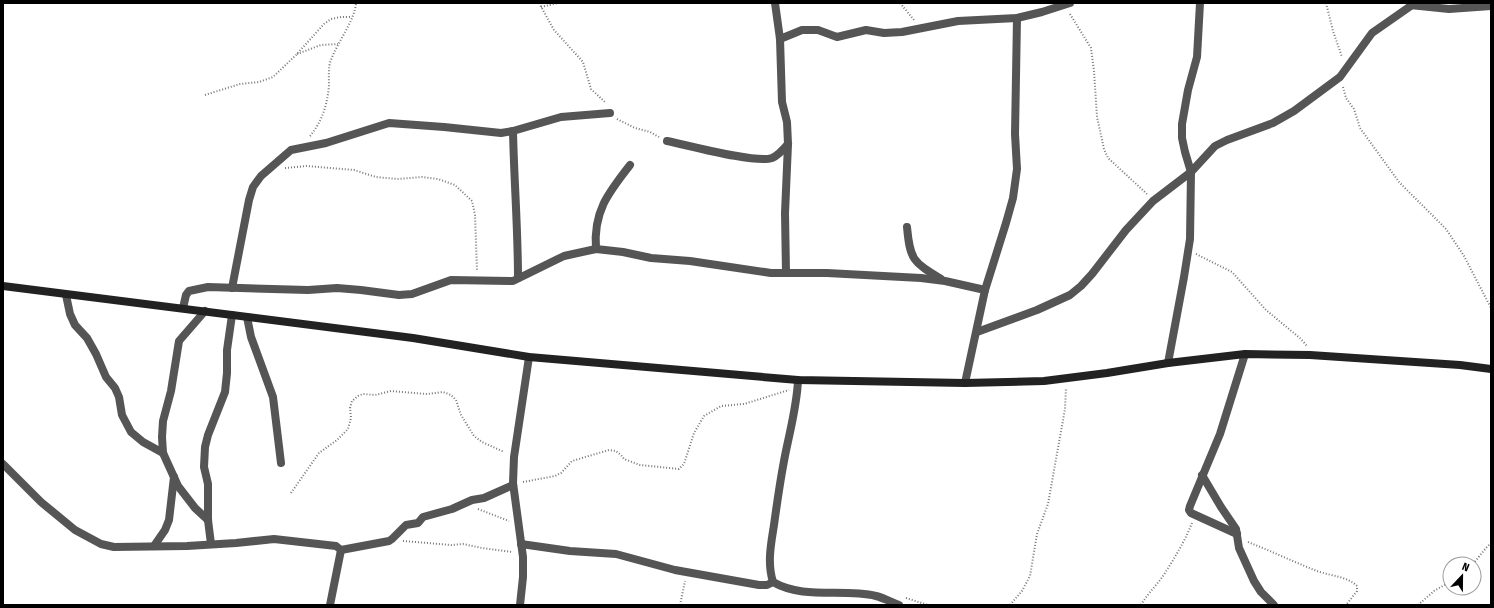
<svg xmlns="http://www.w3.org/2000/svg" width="1494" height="608" font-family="'Fira Sans Condensed',sans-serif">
<rect width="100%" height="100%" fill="#fff"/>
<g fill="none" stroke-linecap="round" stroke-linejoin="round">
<g stroke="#777" stroke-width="2" stroke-dasharray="1 2" stroke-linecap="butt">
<path d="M539,3L554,30L583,62L591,89L606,103"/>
<path d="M900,3L914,20"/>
<path d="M1326,3L1333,31L1342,57"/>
<path d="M541,7L558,3"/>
<path d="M1070,14L1091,48L1094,71L1097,117L1104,149L1108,158L1147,194"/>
<path d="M297,54L321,45L338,44"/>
<path d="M1343,87L1346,98L1354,109L1360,128L1399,182L1446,229L1464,256L1491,308"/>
<path d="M205,95L240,84L259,82L273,77L296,55L324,24L331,19L341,17H352"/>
<path d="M617,119L635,128L650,132L659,137"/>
<path d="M310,136C322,122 328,103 329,84C329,76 328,67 331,60C337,43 355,20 356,3"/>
<path d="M285,168L307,166L354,170L376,177L397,179L422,177L438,179L455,185L472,201L475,215L477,270"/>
<path d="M1196,254L1232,272L1266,310L1301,339L1307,346"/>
<path d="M523,482L555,476L561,473L572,461L609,450L616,451L621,455L624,459L640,465L679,469L684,464L694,433L704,416L721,406L744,404L789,390"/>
<path d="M291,493L319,453L337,440L348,429L351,418L350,408L352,401L358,396L363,394L375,395L391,391L427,394L443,392L451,395L456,400L461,415L474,436L482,442L504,452"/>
<path d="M478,509L509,521"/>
<path d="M403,541L451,545L463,544L482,548L512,552"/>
<path d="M1248,542C1271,551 1294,562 1317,571C1330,576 1347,576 1357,586V591L1346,605"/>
<path d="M1473,564L1486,548L1491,543"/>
<path d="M906,598L928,605"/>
<path d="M680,605L685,581"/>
<path d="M1010,605L1022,591L1030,576L1037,534L1048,504L1065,409L1066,388"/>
<path d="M1141,605C1148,593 1158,584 1165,573C1175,557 1185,541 1192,523"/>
<path d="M1418,605L1434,591L1450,582"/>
</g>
<g stroke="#555" stroke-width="8">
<path d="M775,3L780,39L782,102L787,122L788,144L785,213L786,273"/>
<path d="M1410,5L1449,9L1491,6"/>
<path d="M780,39L802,30H818L837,37L866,30L884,33L902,32L958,21L1017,18L1042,12L1070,3"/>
<path d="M513,131C514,180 518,229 518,278"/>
<path d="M667,141C687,145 756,164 772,158C779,155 783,150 788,144"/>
<path d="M907,227C910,260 913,262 941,279"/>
<path d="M596,249C593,212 608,193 630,165"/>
<path d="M232,288L249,200L253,187L261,176L291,150L326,143L389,123L444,127L501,133L513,131L561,117L610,113"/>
<path d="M66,295L70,314L75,325L87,338L96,354L106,377L115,388L119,397L122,415L131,432L143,442L163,453"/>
<path d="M183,308L186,295L189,291L208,287L308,290L337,288L361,290L399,295L412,294L451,280L513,281L564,256L596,249L623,252L651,258L690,261L771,273H827L921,278L945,281L985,290"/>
<path d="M205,311L179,341L171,391L163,421L162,437L163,453L178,486L195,508L208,520"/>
<path d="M247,317L251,337L273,397L281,463"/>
<path d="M977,332L1037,310L1070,295L1081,286L1092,274L1126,230L1153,201L1191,172L1215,146L1227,140L1273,123L1294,111L1340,77L1372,33L1415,3"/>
<path d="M1168,363L1184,277L1190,239L1191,172L1185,152L1182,138V124L1188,90L1197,57L1200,3"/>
<path d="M798,380C797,407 789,434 784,461C780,482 777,503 774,525C771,544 767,563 773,582C804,600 843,588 876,596C884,598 891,602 899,605"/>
<path d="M965,383L985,290L1006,223L1013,198L1017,169L1015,134L1017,18"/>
<path d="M3,464L41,502L75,530L101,544L114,547L187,546L236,543L274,539L336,546L341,550L330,605"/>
<path d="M1202,475L1221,507L1236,529L1239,548L1254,581L1261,592L1274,605"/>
<path d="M1237,534L1191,513L1189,510L1190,506L1220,434L1245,354"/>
<path d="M211,544L208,520V484L204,467L205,447L208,435L225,392L227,373V350L232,315"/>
<path d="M521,544L570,551L616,554L675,570L759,585H767L773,582"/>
<path d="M154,546L165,530L169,520L174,477"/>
<path d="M341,550L389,541L392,539L406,525L418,523L423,517L452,509L472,500L484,498L513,485"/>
<path d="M520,605L523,577V557L513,483L514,457L529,357"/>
</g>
<path stroke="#222" stroke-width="8" d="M3,286L413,338L529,357L798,380L965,383L1044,381L1107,373L1168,363L1245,354L1310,355L1460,365L1491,369"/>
</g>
<rect width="1494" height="608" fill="none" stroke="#000000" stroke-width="8"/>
<g transform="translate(1462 576) rotate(22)"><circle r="19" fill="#ffffff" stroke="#999999"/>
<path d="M0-3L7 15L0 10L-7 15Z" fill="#000000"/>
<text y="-6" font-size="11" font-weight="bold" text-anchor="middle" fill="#000000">N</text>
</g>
</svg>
